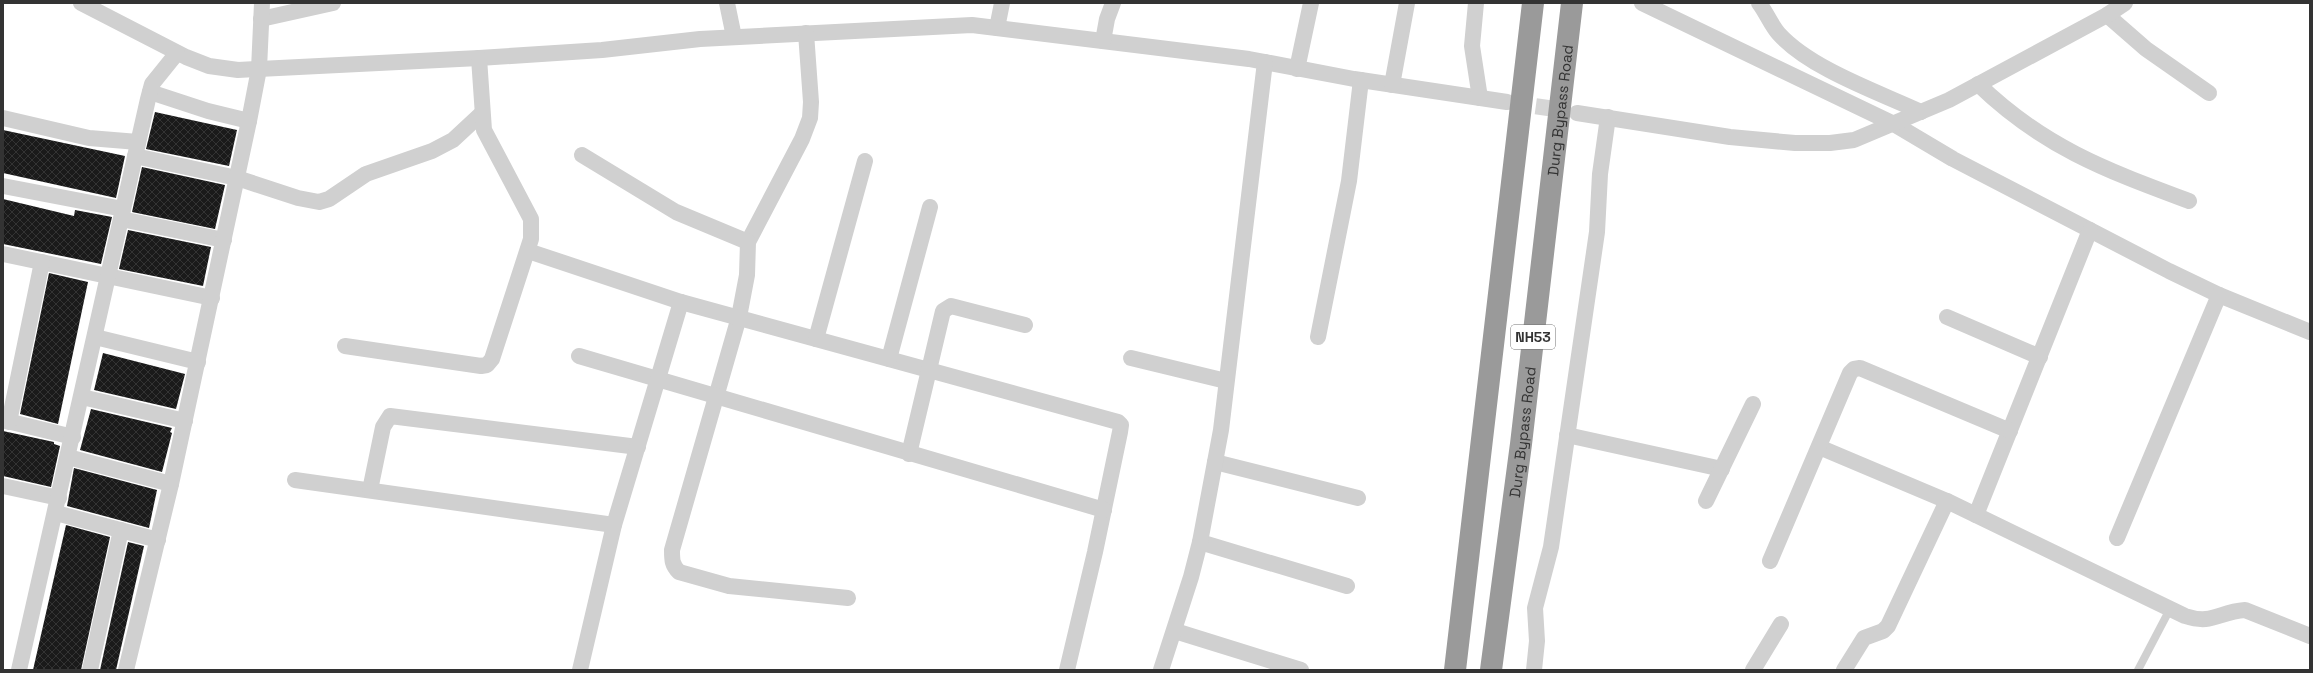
<svg xmlns="http://www.w3.org/2000/svg" width="2313" height="673" font-family="'Space Grotesk',sans-serif">
<defs>
<pattern id="building-cross-hatch" width="8" height="8" patternUnits="userSpaceOnUse"><rect width="8" height="8" fill="#1a1a1a"/><path d="M0 0l8 8M0 8l8-8" fill="none" stroke="#333"/></pattern>
</defs>
<rect width="100%" height="100%" fill="#fff"/>
<g fill="url(#building-cross-hatch)">
<path d="M155,112L237,130L229,166L146,149Z"/>
<path d="M3,130L125,156L116,198L3,173Z"/>
<path d="M142,167L225,185L215,229L132,212Z"/>
<path d="M3,199L74,216L75,210L112,217L101,264L3,244Z"/>
<path d="M128,230L211,247L203,286L119,269Z"/>
<path d="M49,273L88,282L58,424L20,414Z"/>
<path d="M103,353L185,374L176,409L94,390Z"/>
<path d="M91,409L172,428L170,432L172,433L162,472L80,450Z"/>
<path d="M3,431L54,442V444L60,446L51,487L3,476Z"/>
<path d="M74,468L157,490L149,528L67,506Z"/>
<path d="M66,525L110,537L81,670H33Z"/>
<path d="M128,542L144,546L116,670H100Z"/>
</g>
<g fill="none" stroke-linecap="round" stroke-linejoin="round">
<path stroke="#d6d6d6" stroke-width="16" stroke-dasharray="16 8" stroke-linecap="butt" d="M1512,103L1570,111"/>
<path stroke="#d0d0d0" stroke-width="8" d="M2138,670L2170,609"/>
<g stroke="#d0d0d0" stroke-width="16">
<path d="M81,3L186,57L209,66L238,70L479,58L602,50L700,39L972,25L1249,59L1354,79L1507,102"/>
<path d="M727,3L734,37"/>
<path d="M1476,3L1472,46L1480,98"/>
<path d="M1642,3L1894,124L1953,159L2169,271L2219,295L2310,332"/>
<path d="M1759,3C1766,12 1771,25 1779,34C1811,69 1878,92 1921,112"/>
<path d="M2107,15L2146,49L2209,93"/>
<path d="M261,19L333,3"/>
<path d="M997,28L1002,3"/>
<path d="M806,33L811,102L810,118L802,139L748,242L747,275L739,317L672,550C672,560 672,565 679,572L729,586L848,598"/>
<path d="M1103,41L1107,19L1113,3"/>
<path d="M1297,69L1311,3"/>
<path d="M1978,84C2043,147 2106,170 2189,201"/>
<path d="M1392,85L1407,3"/>
<path d="M150,92L208,111L249,121"/>
<path d="M1577,113L1730,137L1795,143H1830L1854,140L1949,100L2107,15L2125,3"/>
<path d="M3,118L89,138L138,142"/>
<path d="M582,155L676,212L748,242"/>
<path d="M135,156L237,178L298,198L319,202L329,199L366,174L432,151L453,140L481,114"/>
<path d="M3,186L123,209"/>
<path d="M121,219L224,240"/>
<path d="M528,251L681,302L1118,422L1121,425L1120,432L1095,552L1067,670"/>
<path d="M3,254L212,298"/>
<path d="M1947,317L2040,357"/>
<path d="M95,337L198,362"/>
<path d="M1318,337L1349,181L1361,80"/>
<path d="M816,339L865,161"/>
<path d="M345,346L481,366L487,365L492,359L531,239V219L484,130L479,58"/>
<path d="M579,356L1104,510"/>
<path d="M1131,358L1226,381"/>
<path d="M889,359L930,207"/>
<path d="M82,397L185,421"/>
<path d="M3,420L73,437"/>
<path d="M9,422L42,262"/>
<path d="M1567,435L1722,469"/>
<path d="M1819,447L1947,501L2185,616C2213,625 2218,612 2245,610L2310,636"/>
<path d="M909,454L943,311L951,306L1025,325"/>
<path d="M68,457L171,484"/>
<path d="M1215,462L1358,498"/>
<path d="M295,480L614,525"/>
<path d="M3,486L59,498"/>
<path d="M370,490L383,427L390,416L638,447"/>
<path d="M1706,501L1753,404"/>
<path d="M56,513L158,540"/>
<path d="M1976,515L2090,230"/>
<path d="M2117,538L2219,295"/>
<path d="M1200,542L1347,586"/>
<path d="M1770,561L1850,373L1854,369L1860,368L2010,431"/>
<path d="M1175,631L1301,670"/>
<path d="M19,670L148,99L152,84L177,53"/>
<path d="M90,670L121,530"/>
<path d="M126,670L171,484L249,121L259,69L262,3"/>
<path d="M580,670L614,525L681,302"/>
<path d="M1161,670L1191,577L1200,542L1221,430L1265,62"/>
<path d="M1534,670L1537,641L1535,608L1551,547L1597,232L1600,174L1608,117"/>
<path d="M1753,670L1781,624"/>
<path d="M1844,670L1864,638L1883,631L1888,626L1947,501"/>
</g>
<g stroke="#9a9a9a" stroke-width="22">
<path d="M1455,670L1533,3"/>
<path id="s1" d="M1491,670L1521,444L1572,3"/>
</g>
</g>
<g text-anchor="middle" dominant-baseline="central" stroke-width="4" stroke-linejoin="round" paint-order="stroke">
<rect fill="#fff" stroke="#707070" stroke-width="1" x="1511" y="325" width="44" height="24" rx="3"/>
<g font-size="14" font-weight="bold" fill="#333">
<text x="1533" y="337">NH53</text>
</g>
<g font-size="15" fill="#333" stroke="#fff">
<text stroke="none"><textPath href="#s1" startOffset="564">Durg Bypass Road</textPath></text>
<text stroke="none"><textPath href="#s1" startOffset="240">Durg Bypass Road</textPath></text>
</g>
</g>
<rect width="2313" height="673" fill="none" stroke="#333333" stroke-width="8"/>
</svg>
